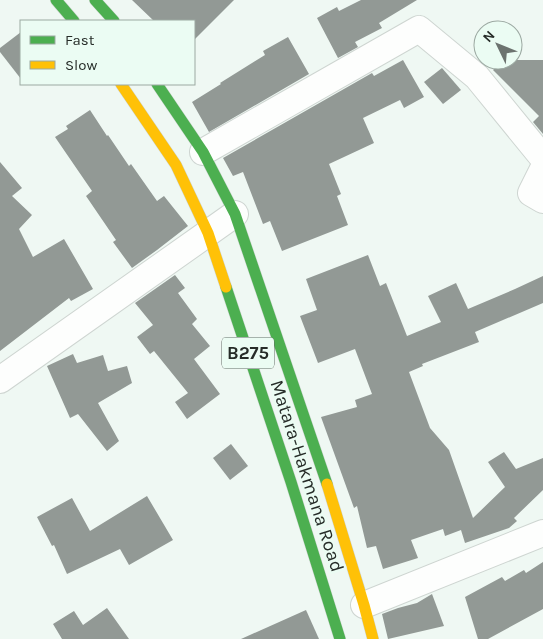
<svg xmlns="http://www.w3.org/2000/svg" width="543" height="639" font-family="Karla,sans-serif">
<rect width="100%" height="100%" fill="#eff8f3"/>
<g fill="#929995">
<path d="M132,0H234L194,40V21H154Z"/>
<path d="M361,0H417L379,23L382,28L355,42L358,47L338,58L317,18L337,7L339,11Z"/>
<path d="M21,32V79L0,52V48Z"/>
<path d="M288,37L309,74L209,132L192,102L221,84L220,83L265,55L263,51Z"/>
<path d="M403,60L424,97L404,108L400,100L363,118L374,143L329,164L341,194L337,196L348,225L282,251L270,221L263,224L243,172L233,176L223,158L372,73L374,76Z"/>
<path d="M503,60H543V134L533,122L539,116L493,70Z"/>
<path d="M442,68L461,90L443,104L424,82Z"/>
<path d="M90,110L107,136L108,135L129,166L131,164L157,201L164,196L188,226L157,250L132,268L113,242L116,240L86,196L92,191L55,137L68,129L66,126Z"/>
<path d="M0,162L22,188L12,196L32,215L19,229L33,257L64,239L93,289L71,301L69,298L0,351Z"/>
<path d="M368,255L380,286L386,283L407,336L441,322L428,296L456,283L468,309L515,289L543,276V303L475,332L479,342L422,364L423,366L409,372L430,428L449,450L473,518L505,487L488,462L504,452L516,469L543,458V490L514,518L517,521L509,528L465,543L461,530L445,536L443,529L411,540L418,558L383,569L376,546L367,548L357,506L354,508L321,417L357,407L355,400L372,394L355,349L318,363L300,316L317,310L306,279Z"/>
<path d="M175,275L185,288L178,293L197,319L192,324L210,346L194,359L220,394L187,419L175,402L188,393L154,351L150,354L137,337L153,325L135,303Z"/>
<path d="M73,354L77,363L103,355L108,371L127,366L132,383L98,403L119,441L107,451L78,414L70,418L47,366Z"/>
<path d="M231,444L248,466L230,480L213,458Z"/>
<path d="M147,496L173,540L129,565L120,549L67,574L54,545L52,546L37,517L72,498L90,531Z"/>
<path d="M543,562V609L488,639H478L465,597L502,577L505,581L524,570L526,573Z"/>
<path d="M432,594L444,626L388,639L382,614L398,608L417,603Z"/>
<path d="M107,608L129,639H62L53,624L74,611L83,625Z"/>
<path d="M306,610L319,639H241Z"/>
</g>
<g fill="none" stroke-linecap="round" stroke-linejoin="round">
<defs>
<g id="street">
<path d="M203,152L419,29L477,77L543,158"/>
<path d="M543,169L531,193L543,200"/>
<path d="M0,380L235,214"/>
<path d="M364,605L543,533"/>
</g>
<g id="fast">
<path d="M56,0L74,21"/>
<path d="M95,0L114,21"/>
<path d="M157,84L203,152L235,214L327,484"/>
<path d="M226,287L291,482L340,639"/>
</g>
<g id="slow">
<path d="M121,84L176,165L208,233L226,287"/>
<path d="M327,484L364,605L373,639"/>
</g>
</defs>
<use href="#street" stroke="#ced5d1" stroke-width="28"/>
<use href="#fast" stroke="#ced5d1" stroke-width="12"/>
<use href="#slow" stroke="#ced5d1" stroke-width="12"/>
<use href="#street" stroke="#fdfefd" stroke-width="26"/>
<use href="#fast" stroke="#4caf50" stroke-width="11"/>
<use href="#slow" stroke="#ffc107" stroke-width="11"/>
</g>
<g text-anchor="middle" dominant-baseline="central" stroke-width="5" stroke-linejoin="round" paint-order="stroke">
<rect fill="#ebfcf3" stroke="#616a65" stroke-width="1" x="222" y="337.5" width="52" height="31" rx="4"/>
<g font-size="18" font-weight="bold" fill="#262c28">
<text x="248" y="353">B275</text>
</g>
<g font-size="19" fill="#262c28" stroke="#ebfcf3">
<text transform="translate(307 476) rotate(72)">Matara-Hakmana Road</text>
</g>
</g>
<rect x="20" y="20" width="175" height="65" fill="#ebfcf3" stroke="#9ca9a2"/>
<rect x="30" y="36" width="25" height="8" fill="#4caf50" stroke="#9ca9a2"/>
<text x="65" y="45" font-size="15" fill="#262c28">Fast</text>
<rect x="30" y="61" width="25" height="8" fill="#ffc107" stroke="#9ca9a2"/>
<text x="65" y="70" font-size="15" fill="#262c28">Slow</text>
<g transform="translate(498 45) rotate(313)"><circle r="24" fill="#ebfcf3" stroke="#9ca9a2"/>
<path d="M0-4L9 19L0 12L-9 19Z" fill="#6c736f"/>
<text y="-8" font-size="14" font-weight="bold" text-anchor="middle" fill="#262c28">N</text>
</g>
</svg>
